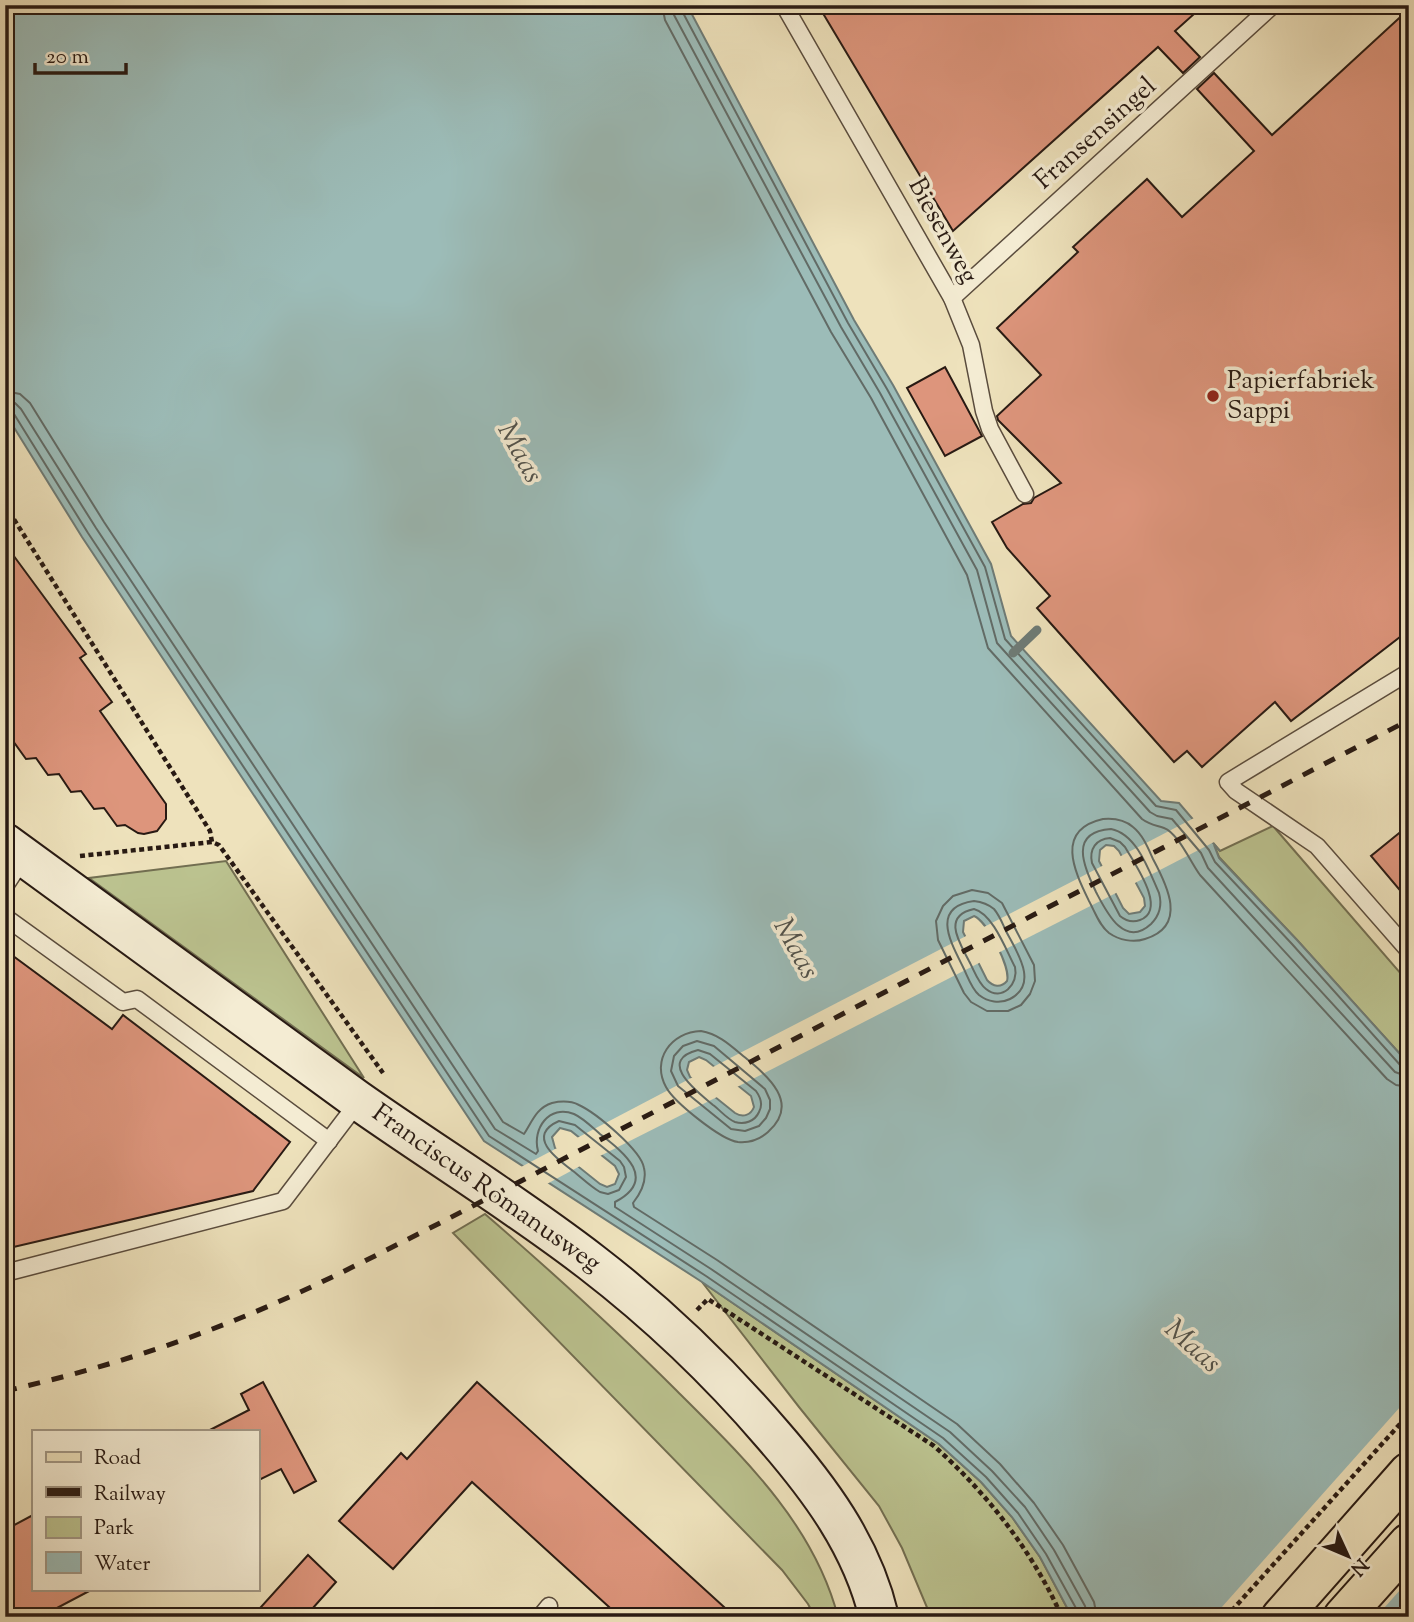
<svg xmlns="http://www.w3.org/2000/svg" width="1414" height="1622" font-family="'Sorts Mill Goudy',serif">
<rect width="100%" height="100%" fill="#eee2bc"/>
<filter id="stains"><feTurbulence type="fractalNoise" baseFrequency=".00286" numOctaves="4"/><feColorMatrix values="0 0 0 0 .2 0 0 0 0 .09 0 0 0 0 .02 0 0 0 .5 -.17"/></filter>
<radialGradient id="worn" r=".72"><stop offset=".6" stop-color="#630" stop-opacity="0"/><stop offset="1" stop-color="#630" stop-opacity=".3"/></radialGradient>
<g fill="#bbc28f" stroke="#726e51" stroke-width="2">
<path d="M1273,826L1409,983V1064L1297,940L1219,857L1213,843L1220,851Z"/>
<path d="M226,861L364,1078L89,878Z"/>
<path d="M485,1214C551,1271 615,1329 677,1391C743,1457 814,1524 838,1617H815L808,1604L782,1570L453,1233Z"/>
<path d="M702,1282L939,1444L981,1482L1012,1517L1040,1557L1072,1617H931L902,1548L879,1506L799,1407Z"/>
</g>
<path fill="#9cbcb8" stroke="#6e7b76" stroke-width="2" fill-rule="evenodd" d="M5,5H687L854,320L893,385L991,564L1011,636L1161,801L1179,803L1220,851L1214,845L1219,858L1297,940L1409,1064V1617H1072L1040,1557L1012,1517L981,1482L939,1444L702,1282L484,1141L82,537L5,413ZM1106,845L1114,846L1119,851L1144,898L1145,906L1140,912L1129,914L1123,908L1099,861L1100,850ZM974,916C987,921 1011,968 1007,981C1001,988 993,987 987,980L963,932L964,921ZM699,1057L706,1060L751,1096L754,1107C751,1115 743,1118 735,1113L690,1077L687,1070L689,1062ZM560,1128L571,1131L615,1166L619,1174L615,1184L607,1187L600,1184L555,1148L552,1137Z"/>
<g fill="#eee2bc">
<path d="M1196,817L1216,841L1133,884L1119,857Z"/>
<path d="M1104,865L1118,892L996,954L982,928Z"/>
<path d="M968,935L981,962L735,1088L711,1068Z"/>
<path d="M695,1076L719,1096L598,1157L575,1139Z"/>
<path d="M559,1147L582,1165L545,1185L519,1168Z"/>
<path d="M1409,1397V1580L1376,1617H1213Z"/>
</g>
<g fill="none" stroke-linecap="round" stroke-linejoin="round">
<g stroke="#626b66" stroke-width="2">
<path d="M662,5L665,20L831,332L871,398L967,575L988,648L1142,819C1150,825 1155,825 1164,828C1178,833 1191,863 1200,875L1387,1079L1396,1085L1409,1087"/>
<path d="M672,5L674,15L841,327L880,393L977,570L997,643L1150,812L1157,816L1172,819L1201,853L1208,868L1395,1072L1409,1077"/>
<path d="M681,5L682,11L848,323L887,389L985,567L1005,639L1156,806L1176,810L1209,850L1215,862L1292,944L1401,1066L1409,1068"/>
<path d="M5,391L20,394L30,403L104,522L503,1122L524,1134C532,1122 536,1108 552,1103C561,1101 571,1101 579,1105C596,1113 641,1150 644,1168C647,1181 641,1193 633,1203L634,1207L717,1260L957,1424L1000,1464L1034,1503L1063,1545L1094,1602L1097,1617"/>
<path d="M5,401L15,403L21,409L96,528L495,1129L536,1154L538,1151C532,1129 549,1104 574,1114C583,1118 592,1127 600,1134C623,1152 659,1179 615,1202V1207L711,1269L950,1432L992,1471L1025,1507L1054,1550L1085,1606L1087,1617"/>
<path d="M5,410L14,414L88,533L489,1136L706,1276L943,1438L986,1477L1018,1513L1046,1554L1077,1610L1078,1617"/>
<path d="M1103,819C1114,818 1125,820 1133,827C1143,835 1148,848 1153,859C1167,885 1188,926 1145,939C1133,943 1119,940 1109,933C1099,925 1095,912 1089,901C1075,872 1054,830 1103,819Z"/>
<path d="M1111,829C1137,834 1149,871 1159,893C1162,904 1160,915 1151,924C1124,949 1106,911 1096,892C1085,868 1067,832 1111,829Z"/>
<path d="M1110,838L1120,842L1125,847C1134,863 1168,910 1140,920C1132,923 1126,921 1120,916L1092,863C1089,849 1096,839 1110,838Z"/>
<path d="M972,890L988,893L1002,903L1034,965L1035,981L1030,994L1021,1005L1008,1011H987L971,1002L964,993L938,940L936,921L943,906L953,896Z"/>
<path d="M974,901C982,902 988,904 994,909C1000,916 1003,925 1007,933C1017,952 1039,984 1010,999C1000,1004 988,1002 979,995C971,988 968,977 963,967C951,943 930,907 974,901Z"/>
<path d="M974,909C993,914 1006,950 1015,967C1019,984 1002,1002 986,989C978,983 974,970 969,961C960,943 941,916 974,909Z"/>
<path d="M701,1031C718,1034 729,1044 742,1055C765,1074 802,1102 768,1132C759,1140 749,1143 738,1142C721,1140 674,1102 666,1087C651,1060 671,1032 701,1031Z"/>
<path d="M697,1041L714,1046L765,1089L770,1100V1109L766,1118L759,1126L745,1131L731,1129L678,1086L671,1071L674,1056L683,1046Z"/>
<path d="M698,1050L710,1054L756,1091C761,1098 763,1105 759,1112C755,1121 745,1125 735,1122C727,1119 720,1110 713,1105C699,1093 655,1061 698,1050Z"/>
<path d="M559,1121L575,1125L620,1161L624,1167L626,1177L619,1190L608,1194L600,1192C590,1186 582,1178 573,1171C557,1159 525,1136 559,1121Z"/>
</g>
<path stroke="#6e7b76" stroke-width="9" d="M1013,653L1037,630"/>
</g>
<g fill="#dd957c" stroke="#281a13" stroke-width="2">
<path d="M818,5H1204L1175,31L1200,57L1183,73L1158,47L953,231Z"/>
<path d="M1409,9V630L1291,721L1275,702L1202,767L1187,751L1174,762L1037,608L1050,596L1007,548L992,522L1023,504L1031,503L1034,498L1061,483L998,420L997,416L1041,375L997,328L1078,252L1073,247L1147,179L1182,217L1254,151L1197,89L1214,73L1272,135Z"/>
<path d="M945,367L982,436L945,456L907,388Z"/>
<path d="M5,544L86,654L80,658L112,702L100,711L166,804V819L157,831L144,834L138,833L125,825L117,826L104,808L94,809L81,791L71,792L59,774L48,775L36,758L26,759L13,741H5Z"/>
<path d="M1409,825V901L1371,856Z"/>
<path d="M5,950L112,1029L123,1015L290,1142L253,1191L5,1249Z"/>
<path d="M263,1382L316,1481L294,1493L281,1469L257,1481V1431H208L249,1410L241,1394Z"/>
<path d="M477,1382L735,1617H620L472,1482L393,1569L339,1521L401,1453L407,1459Z"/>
<path d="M33,1515V1589H93L40,1617H5V1530Z"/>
<path d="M308,1555L336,1582L305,1617H252Z"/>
</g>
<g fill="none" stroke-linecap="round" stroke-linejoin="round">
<defs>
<g id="lane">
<path d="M784,5L952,298L971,345L984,411L990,429L1025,494"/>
<path d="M952,298L1273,5"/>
<path d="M1409,672L1228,782L1236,791L1317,846L1409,951"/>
<path d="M5,886L24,857"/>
<path d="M5,917L123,1002L137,999L329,1141"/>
<path d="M5,1273L283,1201L359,1101"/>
<path d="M540,1617L549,1606"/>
</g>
<path id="secondary" d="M5,843C122,929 239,1015 356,1099C434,1154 516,1204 591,1262C656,1312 718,1371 772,1434C819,1488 862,1545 879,1617"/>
<g id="primary">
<path d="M1281,1617L1409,1472"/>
<path d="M1343,1617L1409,1543"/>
</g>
</defs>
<use href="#lane" stroke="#5a4c3d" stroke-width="19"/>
<use href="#secondary" stroke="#281a13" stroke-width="42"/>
<use href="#primary" stroke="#281a13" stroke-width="42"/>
<g stroke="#281a13" stroke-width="4.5" stroke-dasharray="5 3.5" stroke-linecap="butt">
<path d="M5,505L210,831L212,842"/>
<path d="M80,856L212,842L219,845L383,1073"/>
<path d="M697,1310L708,1299L934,1446C987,1493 1033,1552 1062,1617"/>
<path d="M1226,1617L1409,1414"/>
</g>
<use href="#lane" stroke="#f4ecd3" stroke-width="16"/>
<use href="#secondary" stroke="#f4ecd3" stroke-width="38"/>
<use href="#primary" stroke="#eee2bc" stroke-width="38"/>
<path stroke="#281a13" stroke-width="5" stroke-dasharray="12 12" stroke-linecap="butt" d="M5,1391C98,1370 190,1341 278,1302C333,1278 386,1250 440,1223L1409,720"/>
</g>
<circle fill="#8f2418" stroke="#f4ecd3" stroke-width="2.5" cx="1213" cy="396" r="7"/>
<g text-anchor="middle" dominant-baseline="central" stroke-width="7" stroke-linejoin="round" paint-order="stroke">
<g font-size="26" fill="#281a13" stroke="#f4ecd3">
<text transform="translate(1096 134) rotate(-42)">Fransensingel</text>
<text transform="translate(942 231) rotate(61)">Biesenweg</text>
<text transform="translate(486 1189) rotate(35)">Franciscus Romanusweg</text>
</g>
<g font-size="26" fill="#281a13" stroke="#f4ecd3" text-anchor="start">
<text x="1227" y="381">Papierfabriek<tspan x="1227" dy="30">Sappi</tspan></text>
</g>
<g font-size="28" font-style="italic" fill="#51534d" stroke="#f4ecd3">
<text transform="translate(519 453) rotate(61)">Maas</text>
<text transform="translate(795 949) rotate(61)">Maas</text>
<text transform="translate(1192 1347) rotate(42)">Maas</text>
</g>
</g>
<rect width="1414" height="1622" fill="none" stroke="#eee2bc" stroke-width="28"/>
<rect x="7" y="7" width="1400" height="1608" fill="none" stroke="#281a13" stroke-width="3.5"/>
<rect x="14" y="14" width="1386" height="1594" fill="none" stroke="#281a13" stroke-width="2"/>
<rect x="32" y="1430" width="228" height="161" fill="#f4ecd3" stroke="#a29886" stroke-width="2"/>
<rect x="46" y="1452" width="35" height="10" fill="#eee2bc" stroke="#a29886" stroke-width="2"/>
<text x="94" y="1464" font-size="21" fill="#281a13">Road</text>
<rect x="46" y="1487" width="35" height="10" fill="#281a13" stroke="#a29886" stroke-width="2"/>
<text x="94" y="1500" font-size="21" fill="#281a13">Railway</text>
<rect x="46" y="1517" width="35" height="21" fill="#bbc28f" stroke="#a29886" stroke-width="2"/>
<text x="94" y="1534" font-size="21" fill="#281a13">Park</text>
<rect x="46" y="1552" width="35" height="21" fill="#9cbcb8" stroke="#a29886" stroke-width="2"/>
<text x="94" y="1570" font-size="21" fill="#281a13">Water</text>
<g transform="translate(1348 1556) rotate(134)" stroke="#f4ecd3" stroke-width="5" paint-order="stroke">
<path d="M0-5L12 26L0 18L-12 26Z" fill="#281a13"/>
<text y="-10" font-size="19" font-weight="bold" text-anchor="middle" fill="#281a13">N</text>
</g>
<path d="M35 63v10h91v-10" fill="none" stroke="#281a13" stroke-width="3.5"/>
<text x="46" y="63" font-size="21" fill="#281a13" stroke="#f4ecd3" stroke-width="5" paint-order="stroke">20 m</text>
<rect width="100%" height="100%" filter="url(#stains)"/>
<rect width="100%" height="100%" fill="url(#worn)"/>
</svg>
